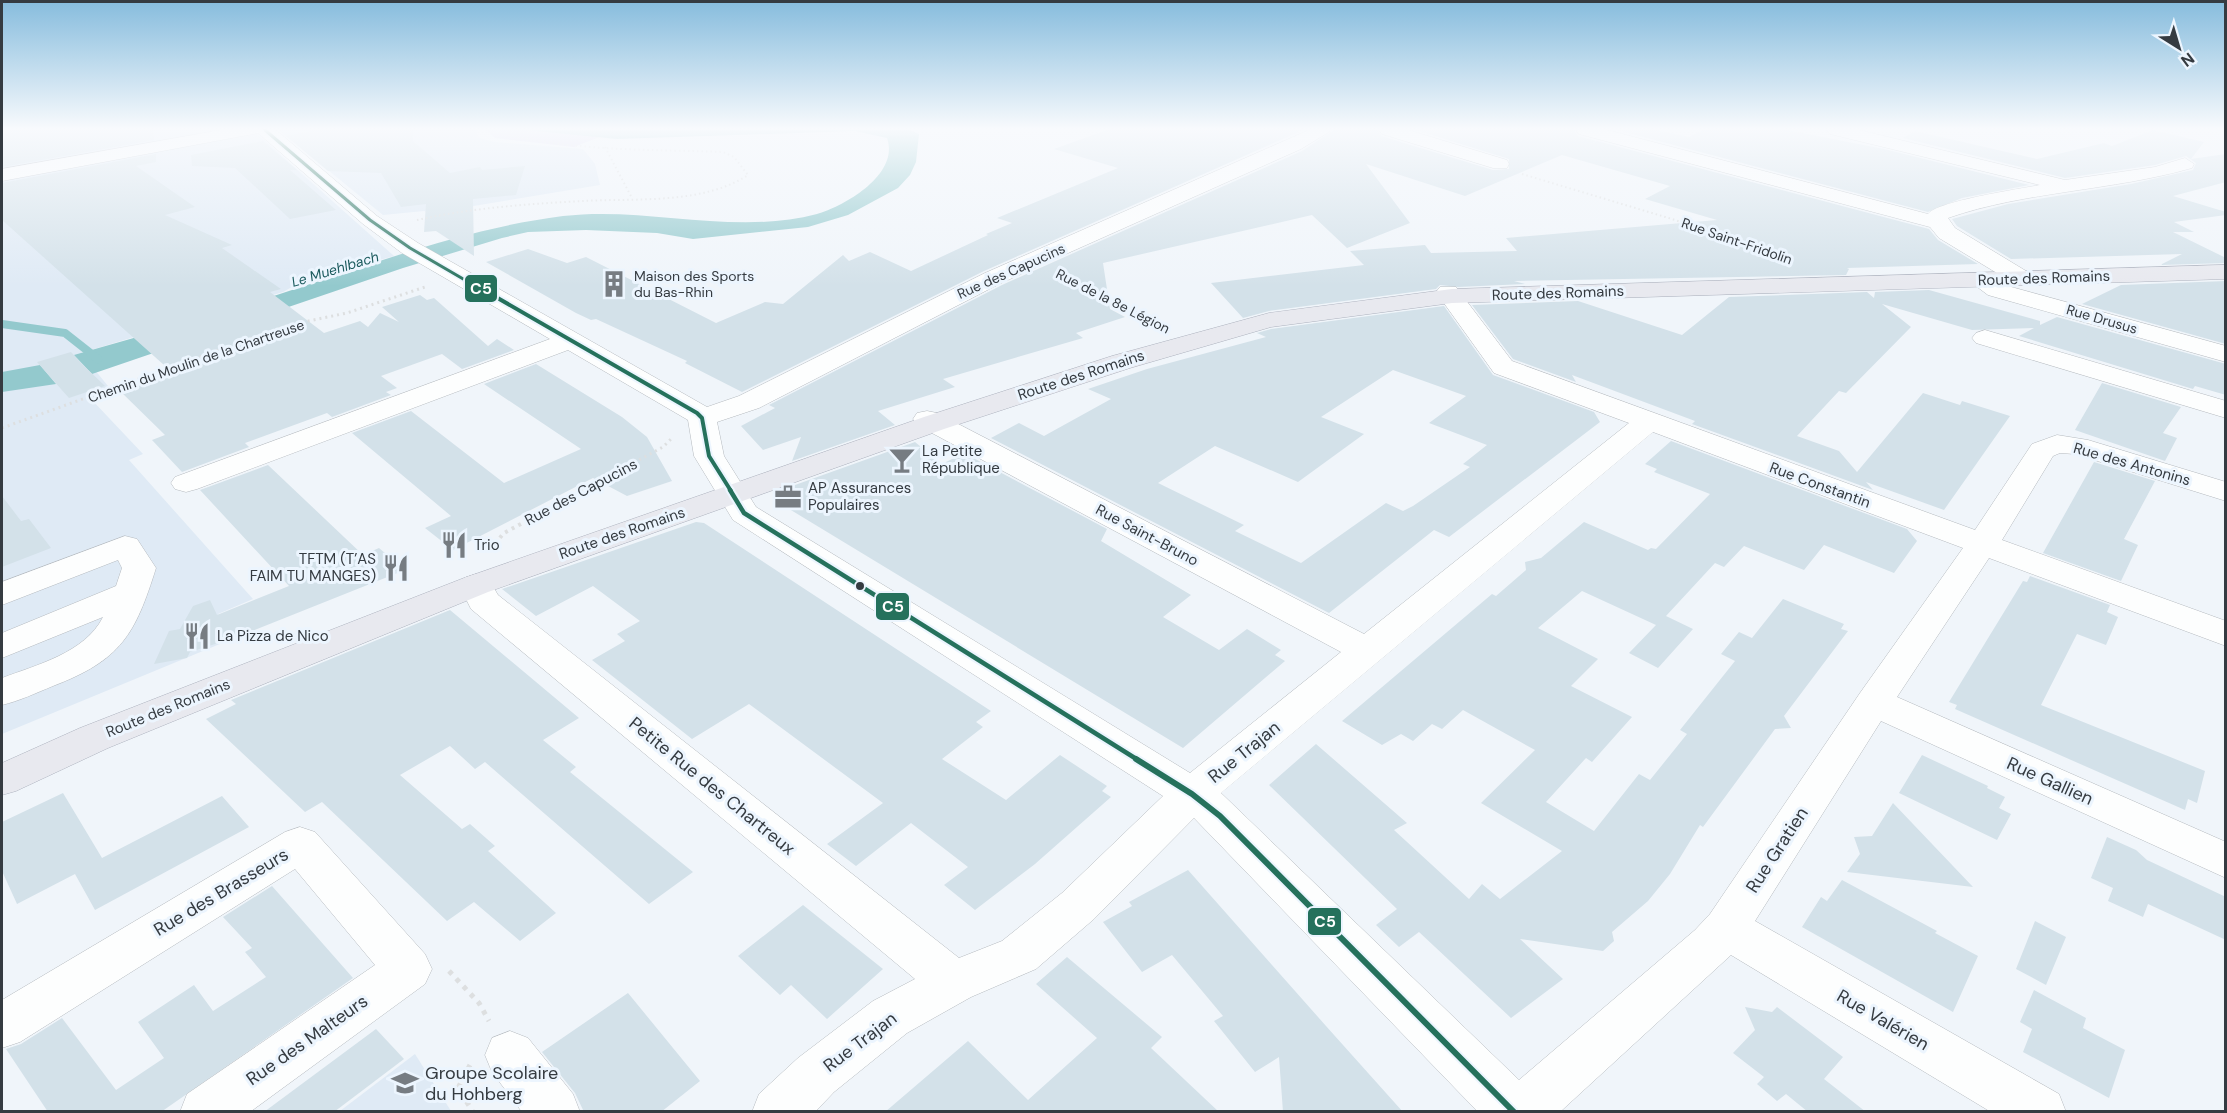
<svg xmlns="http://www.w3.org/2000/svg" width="2227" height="1113" font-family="'DM Sans',sans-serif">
<rect width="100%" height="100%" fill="#f0f5fa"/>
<g fill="#dfeaf5">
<path d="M2,130H253L394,256L299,283L283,292L81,353L108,386V394L92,400L143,454L129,460L253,599L218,614L232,639L2,734Z"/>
<path d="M279,130H476L479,138L495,142L583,149L595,164L600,185L431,213L424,211L383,215Z"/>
<path d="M415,1054L451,1111H340Z"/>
</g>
<path fill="#dbd5f2" d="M486,130H617L574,147L495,138Z"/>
<g fill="#93c9cd">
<path d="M526,130H910L919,134L916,162L910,175L898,188L848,215L808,227L693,239L657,233L586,230L528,232L502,238L403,268L92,374L74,355C147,334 220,314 292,290C381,261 469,228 563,216C648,206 733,236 817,214C845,206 900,174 887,138L855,131L617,139Z"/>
<path d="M40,365L56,384L2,392V372Z"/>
</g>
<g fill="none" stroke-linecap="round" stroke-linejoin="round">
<path stroke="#93c9cd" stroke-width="8" d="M2,324L65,333L98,359"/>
</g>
<g fill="#d3e1e9" fill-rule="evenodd">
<path d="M2,130H153L154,140L2,167Z"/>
<path d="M315,130H413V141L450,173L480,167L482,170L525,166L516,195L473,199L474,256L436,231L424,232L426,204L401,207L381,173L328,171L286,136Z"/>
<path d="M1107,130H1303L984,271L742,392L685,363L687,361L596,319L591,320L576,313L486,262L528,249L567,263L586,257L716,323L765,302L783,304L843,255L849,261L870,252L911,271L988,235L986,234L1012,223L997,218L1118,168L1054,149Z"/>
<path d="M1334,130H1377L1381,136L1493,170L1509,169V159L1416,130H1574L1578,136L1596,141L1591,144L1597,141L1929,229L1938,240L1978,264L1847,268L1849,269L1846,275L1514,281L1525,284L1458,287L1440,285L1436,289L1269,311L1243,318L1211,283L1364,265L1350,251L1425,245L1431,253L1517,251L1506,238L1717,220L1645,199L1670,186L1562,155L1465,196L1366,164L1410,223L1347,248L1312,215L1103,263L1110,309L1125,317L1076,333L1083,338L943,379L955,387L878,411L895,425L792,461L801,437L763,450L741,426L775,408L769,405L1002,285L1302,151Z"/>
<path d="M1617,130H1656L1689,137L1703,130H1787L1884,149L2029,185L1962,198L1928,212Z"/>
<path d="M2153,130L2204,142L2191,159L2226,154V182L2173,196L2226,212V215L2174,222L2194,232H2173L2226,258V263L2160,265L2182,254L2011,259L1957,226L1952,219L2008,204L2131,184L2193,170L2196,163L2186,156L2155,165L2065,178L1903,138L1915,131L2037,159L2104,143L2112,146Z"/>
<path d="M263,141L297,170H290L336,210L290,219L235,168L192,166L191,155Z"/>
<path d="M156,154V162L136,166L195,207L165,215L232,245L222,248L281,289L270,292L324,333L360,321L368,327L380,313L399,322L382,307L420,295L427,300L434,298L488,346L497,339L514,350L462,369L442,354L381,376L397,388L386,392L391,395L332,417L327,413L245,443L249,447L182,472L152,440L165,435L120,391L174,374L2,220V183Z"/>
<path d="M2226,281V344L2082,304L2121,285Z"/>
<path d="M1929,290L2040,321V325L2057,317L2226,364V395L2195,386L2193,389L2019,336L2034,328L1972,330L1882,304L1911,327L1846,393L1839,391L1797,436L1839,451L1857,472L1923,393L1960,405L1962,401L2010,416L1944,510L1866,482L1873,490L1692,424L1695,421L1572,375L1576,382L1513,359L1472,305L1578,301L1682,335L1729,297L1867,292L1874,298L1875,292Z"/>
<path d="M1444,306L1493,375L1594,412L1600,422L1449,537L1434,530L1329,613L991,438L1019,423L1044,436L1111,399L1088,389L1147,369L1266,337L1257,333L1271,329ZM1393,370L1466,396L1429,423L1487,445L1463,464L1470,467L1413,506L1403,511L1386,503L1301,563L1235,531L1244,525L1158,483L1215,446L1298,482L1364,434L1321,417Z"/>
<path d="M71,352L82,364L105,386L69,398L37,362Z"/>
<path d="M536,364L622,417L647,437L672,481L627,496L593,478L453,550L425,528L451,516L352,433L411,411L504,483L581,449L484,384Z"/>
<path d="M2102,383L2181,407L2163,433L2177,438L2165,461L2075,430Z"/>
<path d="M1671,441L1907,529L1917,541L1894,573L1824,545L1804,570L1744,546L1724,567L1715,563L1666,616L1693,629L1658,668L1629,653L1656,625L1582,591L1538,628L1598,659L1571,686L1632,717L1592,762L1586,758L1546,802L1594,831L1639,774L1650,780L1687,734L1680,730L1735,661L1721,654L1739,632L1752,638L1783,599L1844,624L1841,629L1848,631L1784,716L1791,728L1775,729L1703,827L1700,825L1670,874L1648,901L1612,932L1614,941L1603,951L1520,939L1563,979L1511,1018L1419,932L1399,947L1376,925L1397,909L1269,785L1316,744L1407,823L1394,830L1469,899L1482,884L1500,899L1562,851L1481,803L1535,750L1463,710L1442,729L1432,724L1413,741L1401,734L1382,745L1342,721L1492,594L1496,596L1526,570L1525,562L1541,558L1584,522L1648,550L1651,548L1656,549L1710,494L1654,472L1657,469L1645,464Z"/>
<path d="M915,442L942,464L964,453L1107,529L1101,541L1191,595L1163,617L1219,650L1247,629L1281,650L1275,655L1285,661L1183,748L776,501L781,490Z"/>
<path d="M2094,462L2155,481L2124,539L2138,545L2121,581L2043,553Z"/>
<path d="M268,465L363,555L379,548L405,570L237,637L190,652L187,658L154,664L169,631L180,629L193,606L210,600L217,615L289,586L200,490Z"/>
<path d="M2,496L21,521L29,519L51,548L2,567Z"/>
<path d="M696,522L704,523L991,711L976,722L983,727L942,759L1006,800L1060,755L1107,786L1102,791L1111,797L1035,864L975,910L944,885L968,867L911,823L856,866L827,844L883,803L749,704L692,739L592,660L625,641L617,634L640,621L593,586L536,616L502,589Z"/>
<path d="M2030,576L2110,605L2107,612L2118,617L2106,645L2077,634L2041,705L2205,771L2197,803L2188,799L2185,810L1955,709L1957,705L1949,702L2023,581L2027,582Z"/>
<path d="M450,610L579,718L543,740L576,767L570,772L693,872L649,904L485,762L475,769L450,746L400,775L462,829L470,824L495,846L488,851L556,913L520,941L474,902L447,921L322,802L305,812L206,719L236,704L231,700Z"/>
<path d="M1922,755L1988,786L1987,788L2005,797L1999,808L2011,814L1997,840L1899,793Z"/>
<path d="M63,793L102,858L222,796L249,827L95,910L75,874L17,904L2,871V822Z"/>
<path d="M1893,803L1973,887L1847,872L1860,854L1854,837L1872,836Z"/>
<path d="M2107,837L2136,850L2147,860L2226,897V940L2148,904L2143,917L2108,901L2113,888L2091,878Z"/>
<path d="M1188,870L1326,1026L1403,1112H1283L1279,1057L1255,1072L1214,1021L1223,1016L1172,955L1142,972L1103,922L1132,906L1129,902Z"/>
<path d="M1842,880L1937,931L1935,933L1978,956L1953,1012L1802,927L1821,897L1827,901Z"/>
<path d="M272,886L353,978L161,1112H48L6,1049L21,1044L62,1018L116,1090L164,1058L138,1022L194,985L213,1011L266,977L245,952L252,948L223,917Z"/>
<path d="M803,905L883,969L827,1019L791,985L780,995L738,956Z"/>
<path d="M2035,921L2066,937L2046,985L2016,969Z"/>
<path d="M1067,957L1162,1037L1151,1048L1219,1112H885L968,1041L1028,1100L1097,1038L1036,984Z"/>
<path d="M2034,990L2086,1018L2083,1028L2125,1050L2109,1098L2023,1052L2032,1029L2020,1022Z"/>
<path d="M628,993L700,1081L661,1112H584L575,1093L542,1052Z"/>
<path d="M1745,1007L1772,1012L1777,1007L1843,1057L1824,1079L1866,1112H1808L1786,1094L1777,1101L1757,1084L1764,1077L1733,1053L1755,1030Z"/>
<path d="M376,1029L404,1059L334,1112H264Z"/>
</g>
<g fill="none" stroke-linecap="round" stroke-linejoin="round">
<defs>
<g id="minor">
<path d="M221,130H276L377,216L418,243L707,407L739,396L985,273L1309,130H1332L1301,149L1001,283L759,408L717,422L724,456L756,507L1190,773L1341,652L917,425L913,419L917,413L927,411L937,413L1364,634L1629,423L1494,373L1436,292L1440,287H1456L1512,361L1975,530L2032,444L2057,435L2088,440L2226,482V501L2075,454L2060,453L2053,456L2002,540L2226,621V646L1989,558L1897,697L2226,842V878L1881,721L1755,921L2059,1094L2066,1112H1991L1731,955L1560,1112H1478L1194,818L1094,919L1036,969L971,997L907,1033L834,1092L815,1112H752L759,1094L798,1058L873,1001L915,979L471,609L459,585L464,578L476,574L488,578L498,595L959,958L1002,941L1062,893L1163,796L733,520L694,456L688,420L568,350L197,489L186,492L175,489L171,483L175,477L550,339L402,253L363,224L258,133L2,181V169ZM1653,432L1963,548L1860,693L1710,914L1695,930L1519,1080L1221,793Z"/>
<path d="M1379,130H1408L1507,160L1509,164L1507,168H1493L1382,134Z"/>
<path d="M1576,130H1607L1928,214C1938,201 2020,189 2040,185L1830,134L1827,130H1859L2065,180L2155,167L2185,158L2194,164L2192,168C2112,191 2026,191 1948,218L1955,228L2031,274L2035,279L2031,284H2015L1939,238L1930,227L1579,134Z"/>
<path d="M1980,273L2004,285L2226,346V362L1988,295L1968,280L1972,275Z"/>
<path d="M1985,330L2226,401V418L1976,343L1972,338L1976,333Z"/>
<path d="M125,536L137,539L156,568C135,635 121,660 53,686C36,693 19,701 2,705V678C36,665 85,653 103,617L2,658V633L116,586L122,568L118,560L2,605V582Z"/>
<path d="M300,827L315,832L425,954L432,969L425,984L250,1112H180L187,1094L375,965L295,869L20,1042L2,1048V1000L285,832Z"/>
<path d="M510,1031L528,1038L573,1094L580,1112H522L492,1072L485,1055L492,1038Z"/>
</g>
<path id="major" d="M2226,265V279L1452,303L1271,327L1130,368L944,429L488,592L108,748L16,791L2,795V763L80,728L464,578L924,417L1112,356L1269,313L1452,289Z"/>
</defs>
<use href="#minor" stroke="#b5babf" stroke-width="1"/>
<use href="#major" stroke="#adb2be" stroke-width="1"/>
<g stroke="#dddfe0" stroke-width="2" stroke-dasharray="1.5 3" stroke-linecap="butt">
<path d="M605,147L632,198"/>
<path d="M1522,174L1672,219L1790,259"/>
<path d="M417,220C471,208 527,204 582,201C634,198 702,205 748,175L734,157L723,152C647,149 565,152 492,130"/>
<path d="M1061,275L1084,287"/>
</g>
<g stroke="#dddfe0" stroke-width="3" stroke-dasharray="2 4" stroke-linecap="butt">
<path d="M1081,285L1159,324"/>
<path d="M2,428L289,325L347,313L425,287"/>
<path d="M581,491L663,447L672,438"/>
</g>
<path stroke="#dddfe0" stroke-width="4" stroke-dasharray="3 4.5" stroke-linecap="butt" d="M490,549L504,533L584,490"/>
<g stroke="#dddfe0" stroke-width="5" stroke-dasharray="4.5 6" stroke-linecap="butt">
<path d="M449,971L479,1003L489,1021"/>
<path d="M470,1065L458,1088L473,1112"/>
</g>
<use href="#minor" fill="#fdfefe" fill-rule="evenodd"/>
<use href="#major" fill="#e8e9ef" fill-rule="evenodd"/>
<defs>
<path id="bus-1-far3" d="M265,130L370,220L410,248L477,287"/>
<path id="bus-1-far2" d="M475,285L697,413L702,418L709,456L731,491"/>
<path id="bus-1-far1" d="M730,490L744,513L1138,760"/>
<path id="bus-1" d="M1136,759L1192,794L1220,816L1514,1112"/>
</defs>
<use href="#bus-1-far3" stroke="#ecf5fe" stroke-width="6"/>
<use href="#bus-1-far2" stroke="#ecf5fe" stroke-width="8"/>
<use href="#bus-1-far1" stroke="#ecf5fe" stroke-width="9"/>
<use href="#bus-1" stroke="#ecf5fe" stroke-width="10"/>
<use href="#bus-1-far3" stroke="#25715c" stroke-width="3"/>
<use href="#bus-1-far2" stroke="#25715c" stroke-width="4"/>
<use href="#bus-1-far1" stroke="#25715c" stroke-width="4.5"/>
<use href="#bus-1" stroke="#25715c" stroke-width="6"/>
</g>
<linearGradient id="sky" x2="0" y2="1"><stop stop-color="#86bcdd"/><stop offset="0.45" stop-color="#f8fafd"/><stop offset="1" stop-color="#f8fafd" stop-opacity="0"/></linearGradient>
<rect width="2227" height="286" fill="url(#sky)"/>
<defs>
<symbol id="building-bare" viewBox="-9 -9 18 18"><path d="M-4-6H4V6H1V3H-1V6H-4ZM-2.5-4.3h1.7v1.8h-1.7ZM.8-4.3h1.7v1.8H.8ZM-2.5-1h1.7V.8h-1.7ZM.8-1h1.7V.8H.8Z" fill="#767c82" stroke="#ecf5fe" stroke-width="2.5" paint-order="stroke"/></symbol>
<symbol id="bar-bare" viewBox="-9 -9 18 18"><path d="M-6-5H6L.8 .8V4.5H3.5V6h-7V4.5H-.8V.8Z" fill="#767c82" stroke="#ecf5fe" stroke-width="2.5" paint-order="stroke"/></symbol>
<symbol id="office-bare" viewBox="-9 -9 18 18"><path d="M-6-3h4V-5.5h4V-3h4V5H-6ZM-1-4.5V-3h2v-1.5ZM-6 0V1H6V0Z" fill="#767c82" stroke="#ecf5fe" stroke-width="2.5" paint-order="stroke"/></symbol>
<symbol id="restaurant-bare" viewBox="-9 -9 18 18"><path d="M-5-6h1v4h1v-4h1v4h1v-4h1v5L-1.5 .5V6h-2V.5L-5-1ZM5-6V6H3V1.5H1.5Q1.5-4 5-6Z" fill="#767c82" stroke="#ecf5fe" stroke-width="2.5" paint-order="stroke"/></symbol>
<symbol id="school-bare" viewBox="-9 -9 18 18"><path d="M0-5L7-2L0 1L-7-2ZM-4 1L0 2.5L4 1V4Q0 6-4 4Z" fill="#767c82" stroke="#ecf5fe" stroke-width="2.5" paint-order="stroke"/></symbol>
</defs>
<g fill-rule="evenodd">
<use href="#building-bare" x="595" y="265" width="38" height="38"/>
<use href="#bar-bare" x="883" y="441" width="38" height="38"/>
<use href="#office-bare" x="769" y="478" width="38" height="38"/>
<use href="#restaurant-bare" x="435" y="526" width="38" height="38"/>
<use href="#restaurant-bare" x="377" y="549" width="38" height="38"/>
<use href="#restaurant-bare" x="178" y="617" width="38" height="38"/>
<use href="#school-bare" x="386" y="1064" width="38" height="38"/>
</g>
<circle fill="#353b41" stroke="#ecf5fe" stroke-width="2" cx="860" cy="586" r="5"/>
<g text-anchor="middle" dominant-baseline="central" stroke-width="6" stroke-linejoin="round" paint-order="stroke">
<g font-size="14" fill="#353b41" stroke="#ecf5fe">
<text transform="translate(1737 241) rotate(19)">Rue Saint-Fridolin</text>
<text transform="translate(1011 271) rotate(-24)">Rue des Capucins</text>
<text transform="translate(1113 301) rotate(27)">Rue de la 8e Légion</text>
<text transform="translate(2102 319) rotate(16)">Rue Drusus</text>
<text transform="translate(196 361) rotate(-19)">Chemin du Moulin de la Chartreuse</text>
</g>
<g font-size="14" font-style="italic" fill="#1c5b5e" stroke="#ecf5fe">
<text transform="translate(335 269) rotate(-17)">Le Muehlbach</text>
</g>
<g font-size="14" fill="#353b41" stroke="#ecf5fe" text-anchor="start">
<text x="634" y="276">Maison des Sports<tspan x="634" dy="16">du Bas-Rhin</tspan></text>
</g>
<g font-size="15" fill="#353b41" stroke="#ecf5fe">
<text transform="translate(2044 278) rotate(-2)">Route des Romains</text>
<text transform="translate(1558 293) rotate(-2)">Route des Romains</text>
<text transform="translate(1081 375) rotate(-18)">Route des Romains</text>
<text transform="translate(2132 464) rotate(16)">Rue des Antonins</text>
<text transform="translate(1820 485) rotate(20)">Rue Constantin</text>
<text transform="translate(581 492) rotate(-28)">Rue des Capucins</text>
<text transform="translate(622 533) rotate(-19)">Route des Romains</text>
<text transform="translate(1147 535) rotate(28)">Rue Saint-Bruno</text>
<text transform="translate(168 708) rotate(-22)">Route des Romains</text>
</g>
<g font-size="15" fill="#353b41" stroke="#ecf5fe" text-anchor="start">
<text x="922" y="451">La Petite<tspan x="922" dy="17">République</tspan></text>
<text x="808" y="488">AP Assurances<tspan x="808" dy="17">Populaires</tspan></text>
<text x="474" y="545">Trio</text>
<text x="376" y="559" text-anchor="end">TFTM (T’AS<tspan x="376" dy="17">FAIM TU MANGES)</tspan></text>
<text x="217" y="636">La Pizza de Nico</text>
</g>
<g font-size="18" fill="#353b41" stroke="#ecf5fe">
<text transform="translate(1244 752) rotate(-39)">Rue Trajan</text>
<text transform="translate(2050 781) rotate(24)">Rue Gallien</text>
<text transform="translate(712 786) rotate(39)">Petite Rue des Chartreux</text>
<text transform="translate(1777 850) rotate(-57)">Rue Gratien</text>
<text transform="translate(221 892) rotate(-31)">Rue des Brasseurs</text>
<text transform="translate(1883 1020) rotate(30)">Rue Valérien</text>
<text transform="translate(307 1040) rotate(-35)">Rue des Malteurs</text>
<text transform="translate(860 1042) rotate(-37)">Rue Trajan</text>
</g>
<g font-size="18" fill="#353b41" stroke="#ecf5fe" text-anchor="start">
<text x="425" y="1073">Groupe Scolaire<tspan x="425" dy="21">du Hohberg</tspan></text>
</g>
</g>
<g stroke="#ecf5fe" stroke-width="2">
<rect x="464" y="274" width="34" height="29" rx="6" fill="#25715c"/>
<rect x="875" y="592" width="35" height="29" rx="6" fill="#25715c"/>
<rect x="1307" y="907" width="35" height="29" rx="6" fill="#25715c"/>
</g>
<g font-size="16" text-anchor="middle" font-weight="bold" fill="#fff">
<text x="481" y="294">C5</text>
<text x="893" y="612">C5</text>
<text x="1325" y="927">C5</text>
</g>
<rect width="2227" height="1113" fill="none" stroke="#353b41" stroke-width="6"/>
<g transform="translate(2179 48) rotate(143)" stroke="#ecf5fe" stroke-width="4.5" paint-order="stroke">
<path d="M0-4.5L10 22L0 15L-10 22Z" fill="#353b41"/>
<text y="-9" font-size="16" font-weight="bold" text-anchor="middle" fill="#353b41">N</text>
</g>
</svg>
